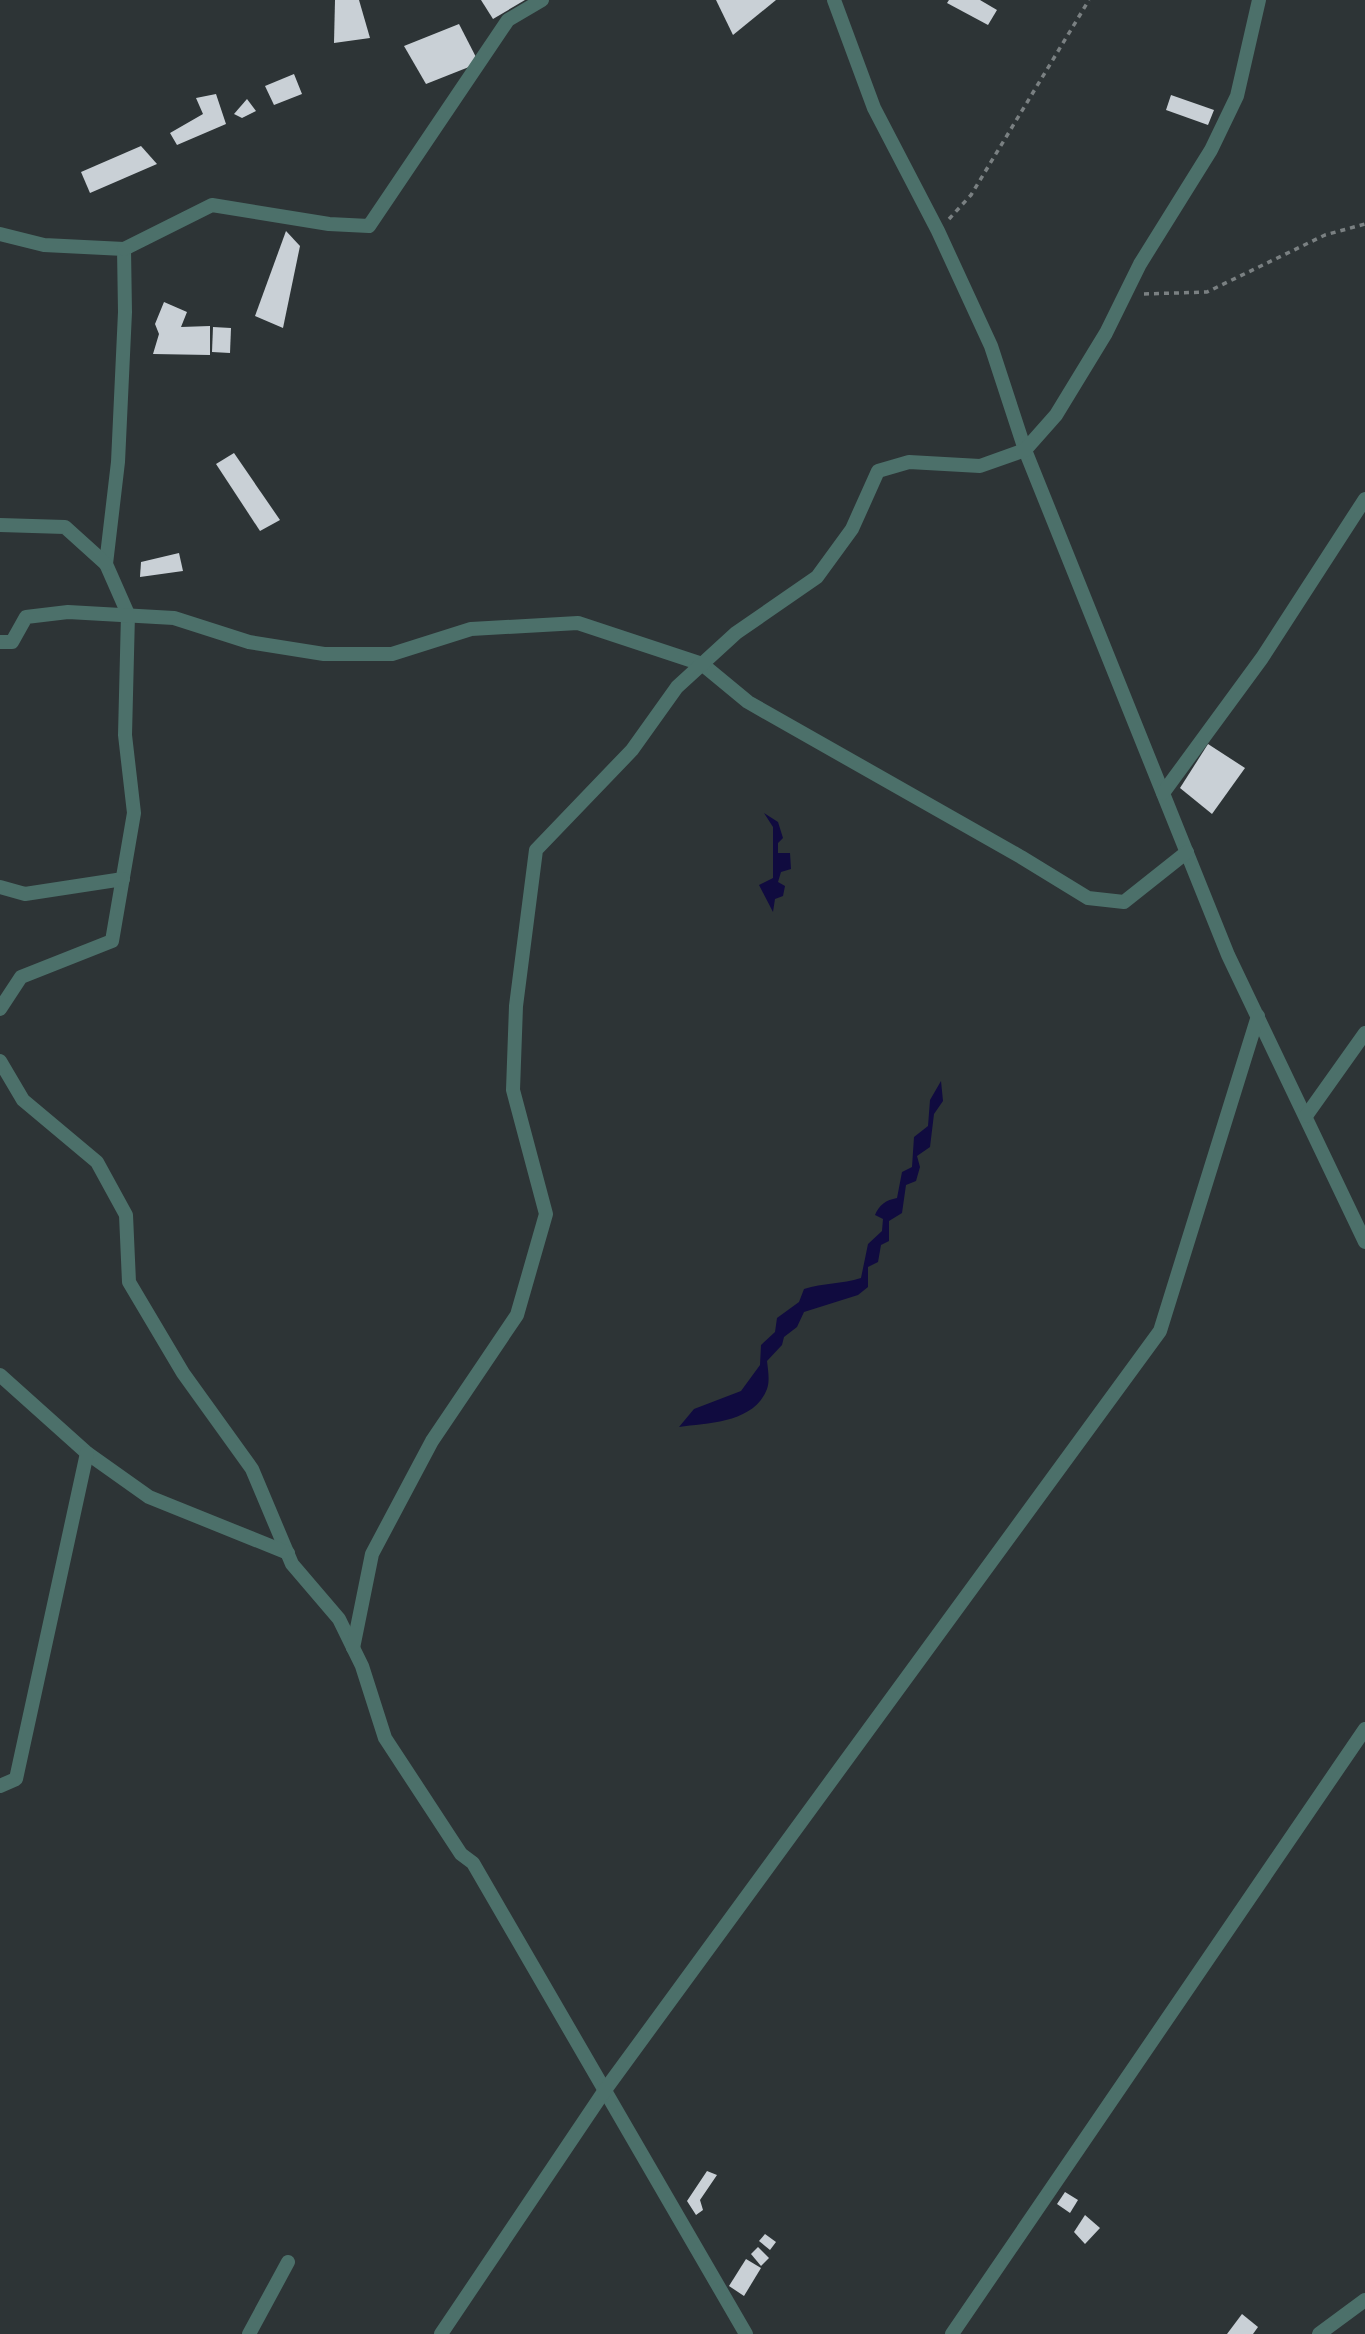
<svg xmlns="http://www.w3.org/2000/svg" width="1365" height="2334" font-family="'Roboto Serif',serif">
<rect width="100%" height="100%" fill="#2d3436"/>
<g fill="#100b3f">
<path d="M764,813L778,822L783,838L778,843V853H790L791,869L781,872L778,882L785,886L783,896L775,899L773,912L759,885L773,878V827Z"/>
<path d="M941,1081L943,1101L934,1114L930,1147L917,1156L920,1167L916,1181L906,1185L902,1213L889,1221V1241L881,1245L878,1262L868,1267V1287L858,1295L804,1312L797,1327L784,1337L782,1345L767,1361C768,1370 770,1381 767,1389C754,1423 709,1423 679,1427L694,1409L741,1391L760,1365L761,1345L775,1332L777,1318L799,1302L804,1289C823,1283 842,1284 861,1278L868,1244L882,1231L883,1219L875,1215C879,1205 886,1200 897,1198L902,1172L912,1167L914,1137L928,1126L930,1100Z"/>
</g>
<g fill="#c9d0d6">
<path d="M335,0H359L370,38L334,43Z"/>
<path d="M481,0H525L493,19Z"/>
<path d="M716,0H776L733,35Z"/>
<path d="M949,0H980L997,10L988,25L947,3Z"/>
<path d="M459,24L479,63L426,84L404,46Z"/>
<path d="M294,74L302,94L274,105L265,86Z"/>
<path d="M216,94L226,124L177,145L170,133L203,114L196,98Z"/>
<path d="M1171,95L1214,110L1208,125L1166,110Z"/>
<path d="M247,99L256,111L242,118L234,114Z"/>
<path d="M141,146L157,164L90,193L81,172Z"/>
<path d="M286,231L300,246L283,328L255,316Z"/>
<path d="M164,302L187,312L181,327L210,326V355L153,354L159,334L155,324Z"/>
<path d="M213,327L231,328L230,353L212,352Z"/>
<path d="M234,453L280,520L260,531L216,464Z"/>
<path d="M179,553L183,571L140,577L141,562Z"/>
<path d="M1208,744L1245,768L1212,814L1180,788Z"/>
<path d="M707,2171L717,2175L700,2200L703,2210L696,2215L687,2201Z"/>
<path d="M1065,2192L1078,2200L1070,2213L1057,2204Z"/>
<path d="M1085,2215L1100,2228L1085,2244L1074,2232Z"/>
<path d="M765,2234L776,2242L770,2250L759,2241Z"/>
<path d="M758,2247L769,2258L761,2266L751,2254Z"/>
<path d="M746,2259L761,2268L744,2296L729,2286Z"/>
<path d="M1242,2314L1258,2327L1253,2334H1227Z"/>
</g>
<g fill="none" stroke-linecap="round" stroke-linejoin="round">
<g stroke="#7a8082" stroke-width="3.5" stroke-dasharray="5 5" stroke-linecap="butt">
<path d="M949,219L971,195L1089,0"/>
<path d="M1144,294L1207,292L1325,235L1365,224"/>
</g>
<g stroke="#4c706a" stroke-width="14">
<path d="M834,0L874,108L938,231L991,346L1025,450L1228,955L1365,1242"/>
<path d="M0,234L44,245L124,249L125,312L118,462L106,564L128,614L125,735L134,813L112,941L21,977L0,1009"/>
<path d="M124,249L212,205L329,224L369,226L508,20L542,0"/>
<path d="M0,525L65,527L106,564"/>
<path d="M0,642H12L26,617L68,612L174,618L249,642L324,654H392L471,629L578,623L702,664L748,702L1021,857L1088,898L1124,902L1187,852"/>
<path d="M1163,793L1262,658L1365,499"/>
<path d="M0,887L25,894L123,879"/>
<path d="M0,1061L23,1100L97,1162L126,1215L129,1282L183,1373L252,1469L292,1564L339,1619L362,1666L385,1738L461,1854L473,1863L746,2334"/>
<path d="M1306,1116L1365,1033"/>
<path d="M0,1375L87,1453L149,1497L288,1553"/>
<path d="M353,1648L372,1554L432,1441L517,1315L546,1214L513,1090L516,1006L536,850L632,750L677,687L736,633L817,577L852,529L878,471L909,462L980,466L1025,450L1056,415L1106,333L1140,264L1211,150L1237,96L1259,0"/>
<path d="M0,1786L16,1779L87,1453"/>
<path d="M249,2334L288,2262"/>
<path d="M441,2334L605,2090L1160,1331L1258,1016"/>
<path d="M952,2334L1365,1729"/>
<path d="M1319,2334L1365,2300"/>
</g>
</g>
</svg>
